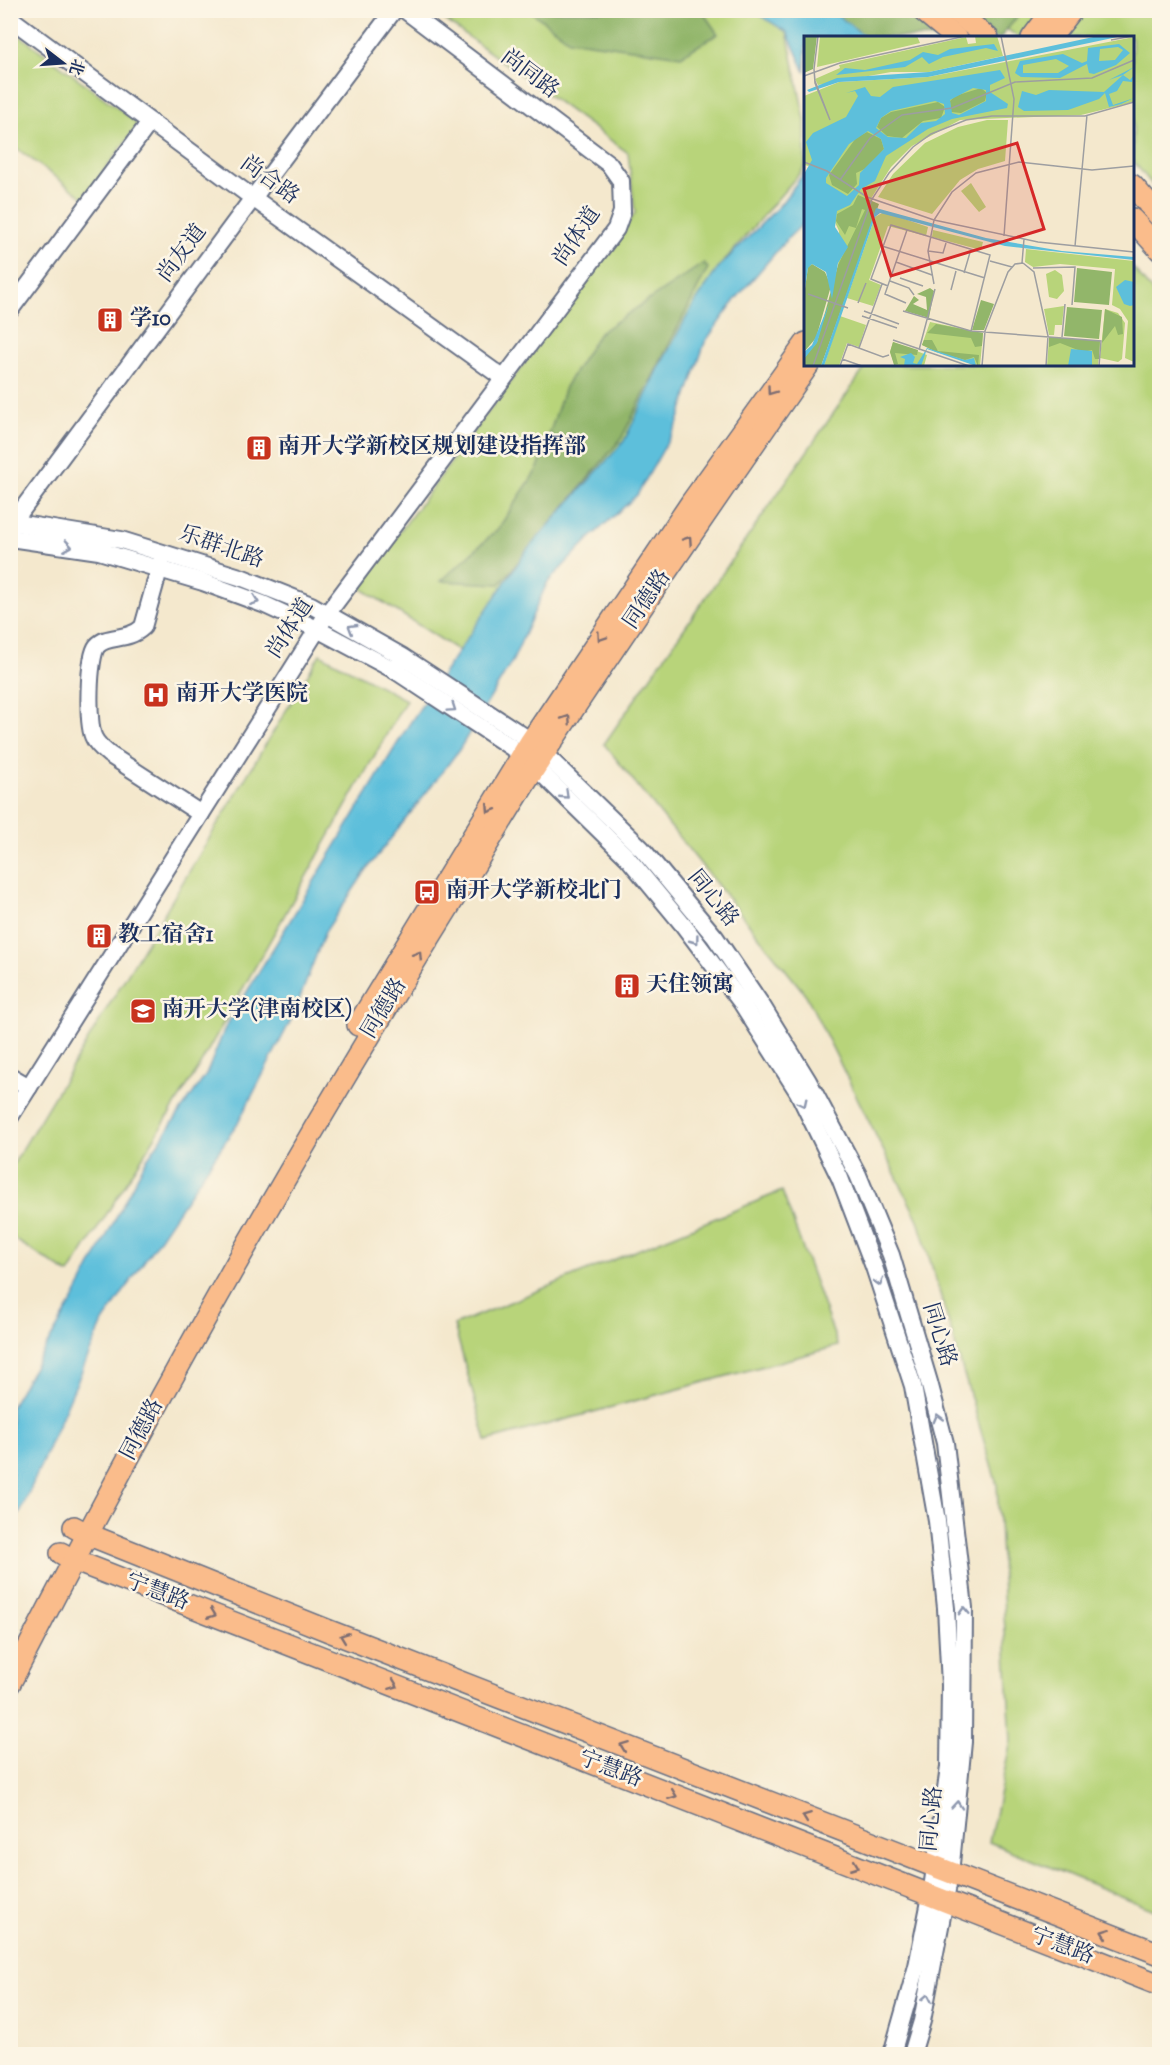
<svg xmlns="http://www.w3.org/2000/svg" width="1170" height="2065" font-family="'Sorts Mill Goudy','Noto Serif SC',serif">
<rect width="100%" height="100%" fill="#fcf5e5"/>
<filter id="ink" filterUnits="userSpaceOnUse"><feTurbulence type="fractalNoise" baseFrequency=".0167" numOctaves="2"/><feDisplacementMap in="SourceGraphic" scale="12" xChannelSelector="R" yChannelSelector="G"/><feConvolveMatrix kernelMatrix="1 2 1 2 8 2 1 2 1" color-interpolation-filters="sRGB"/></filter>
<filter id="wash" filterUnits="userSpaceOnUse"><feTurbulence type="fractalNoise" baseFrequency=".008" numOctaves="4" result="noise"/><feDisplacementMap in="SourceGraphic" scale="24" xChannelSelector="R" yChannelSelector="G"/><feGaussianBlur stdDeviation="1.35" result="paint"/><feColorMatrix in="noise" values="0 0 0 0 0 0 0 0 0 0 0 0 0 0 0 0 0 1.4 0 .05"/><feComposite in="paint" operator="in"/></filter>
<g filter="url(#wash)">
<rect width="100%" height="100%" fill="#f4e8cd"/>
<g fill="#b8d47a" stroke="#6a826c" stroke-width="1.5">
<path d="M433,11H758L787,32L805,120V167L718,268L624,441L459,651L359,587L635,213L628,153Z"/>
<path d="M982,11H1159V193L1133,161L1132,38L1018,37Z"/>
<path d="M11,29L139,124L84,198L11,144Z"/>
<path d="M1133,268L1160,301L1159,1912L989,1842L1011,1741L997,1485L918,1220L806,995L604,744L867,365L1132,364Z"/>
<path d="M320,654L406,700L194,1075L69,1274L11,1237V1168Z"/>
<path d="M782,1191L838,1346L486,1441L454,1325Z"/>
</g>
<g fill="#92b66a" stroke="#567264" stroke-width="1.5">
<path d="M530,11H702L718,34L681,56L569,40Z"/>
<path d="M787,11H1022L1000,38L823,37Z"/>
<path d="M704,263L708,268L621,439L500,584L441,581L498,529L538,468L565,387L599,333Z"/>
</g>
<g fill="#5dbfdb" stroke="#3c779c" stroke-width="1.5">
<path d="M753,11H832L866,37L806,38L805,72L787,32Z"/>
<path d="M805,172V222L787,239L735,300L705,342L677,425L637,495L590,538L547,583L513,660L459,750L365,872L325,932L293,1016L239,1121L103,1322L21,1511L11,1529V1406L70,1306L145,1162L206,1075L225,1028L408,726L526,551L624,441L661,364L691,309L718,268L780,205Z"/>
</g>
</g>
<g filter="url(#ink)">
<g fill="none" stroke-linecap="round" stroke-linejoin="round">
<defs>
<g id="minor">
<path d="M10,18L253,198L503,378"/>
<path d="M10,310L150,122"/>
<path d="M10,522L121,540L243,578L311,605L403,657L531,741L642,849L715,937L762,1006L808,1081L858,1175L891,1255L929,1382L945,1443L964,1608L963,1742L950,1874L922,2021L912,2054"/>
<path d="M10,526L253,198L394,10"/>
<path d="M10,538L99,551L203,582L263,604L317,629L396,671L400,663"/>
<path d="M162,559L143,627C127,642 107,634 97,646C88,657 87,726 94,738C97,745 104,750 110,755L201,814"/>
<path d="M396,671L523,755L627,857L684,926L741,1002L798,1092L840,1178L874,1267L913,1386L937,1521L946,1608L950,1685L949,1767L931,1896L917,1966L892,2054"/>
<path d="M10,1076L29,1087"/>
<path d="M10,1117L327,614L616,229L622,212L621,181L609,164L405,10"/>
</g>
<g id="major">
<path d="M922,10L956,38"/>
<path d="M954,10L988,38"/>
<path d="M1032,38L1053,10"/>
<path d="M1050,38L1072,10"/>
<path d="M1132,185L1160,217"/>
<path d="M1132,219L1160,250"/>
<path d="M358,1025L531,741L691,503L806,343"/>
<path d="M74,1527L87,1534L329,1631L1160,1954"/>
<path d="M61,1553L73,1560L1160,1985"/>
<path d="M10,1683C149,1411 299,1146 461,887C490,841 517,794 547,749C632,619 721,492 809,364"/>
</g>
</defs>
<use href="#minor" stroke="#677085" stroke-width="20"/>
<use href="#major" stroke="#677085" stroke-width="24"/>
<use href="#minor" stroke="#fff" stroke-width="16"/>
<use href="#major" stroke="#fabc8b" stroke-width="21"/>
</g>
<defs><path id="oneway-chevron" d="M-2-3.5L2.5 0L-2 3.5" fill="none" stroke-width="1.6" stroke-linecap="round" stroke-linejoin="round" transform="scale(1.5)"/></defs>
<g stroke="#7f6e72">
<use href="#oneway-chevron" transform="translate(771 391) rotate(126)"/>
<use href="#oneway-chevron" transform="translate(688 540) rotate(-56)"/>
<use href="#oneway-chevron" transform="translate(601 637) rotate(124)"/>
<use href="#oneway-chevron" transform="translate(567 719) rotate(-56)"/>
<use href="#oneway-chevron" transform="translate(490 809) rotate(122)"/>
<use href="#oneway-chevron" transform="translate(418 955) rotate(-58)"/>
<use href="#oneway-chevron" transform="translate(212 1614) rotate(21)"/>
<use href="#oneway-chevron" transform="translate(344 1637) rotate(-159)"/>
<use href="#oneway-chevron" transform="translate(394 1685) rotate(21)"/>
<use href="#oneway-chevron" transform="translate(624 1746) rotate(-159)"/>
<use href="#oneway-chevron" transform="translate(673 1795) rotate(21)"/>
<use href="#oneway-chevron" transform="translate(806 1817) rotate(-159)"/>
<use href="#oneway-chevron" transform="translate(855 1866) rotate(21)"/>
<use href="#oneway-chevron" transform="translate(1105 1933) rotate(-159)"/>
</g>
<g stroke="#8d97ae">
<use href="#oneway-chevron" transform="translate(68 546) rotate(9)"/>
<use href="#oneway-chevron" transform="translate(255 601) rotate(21)"/>
<use href="#oneway-chevron" transform="translate(352 628) rotate(-149)"/>
<use href="#oneway-chevron" transform="translate(452 708) rotate(34)"/>
<use href="#oneway-chevron" transform="translate(565 795) rotate(44)"/>
<use href="#oneway-chevron" transform="translate(695 940) rotate(53)"/>
<use href="#oneway-chevron" transform="translate(803 1103) rotate(64)"/>
<use href="#oneway-chevron" transform="translate(879 1282) rotate(72)"/>
<use href="#oneway-chevron" transform="translate(938 1418) rotate(-105)"/>
<use href="#oneway-chevron" transform="translate(964 1611) rotate(-92)"/>
<use href="#oneway-chevron" transform="translate(957 1805) rotate(-85)"/>
<use href="#oneway-chevron" transform="translate(927 1998) rotate(-79)"/>
</g>
</g>
<defs>
<symbol id="building-square" viewBox="-11 -11 22 22"><rect x="-9" y="-9" width="18" height="18" rx="4" fill="#c8321e" stroke="#fcf5e5"/><path d="M-4-6H4V6H1V3H-1V6H-4ZM-2.5-4.3h1.7v1.8h-1.7ZM.8-4.3h1.7v1.8H.8ZM-2.5-1h1.7V.8h-1.7ZM.8-1h1.7V.8H.8Z" fill="#fff"/></symbol>
<symbol id="hospital-square" viewBox="-11 -11 22 22"><rect x="-9" y="-9" width="18" height="18" rx="4" fill="#c8321e" stroke="#fcf5e5"/><path d="M-5-5h3v3.5h4V-5h3V5h-3V1.5h-4V5h-3Z" fill="#fff"/></symbol>
<symbol id="bus-square" viewBox="-11 -11 22 22"><rect x="-9" y="-9" width="18" height="18" rx="4" fill="#c8321e" stroke="#fcf5e5"/><path d="M-5-6H5V4H4V6H2V4H-2V6H-4V4H-5ZM-3.5-4V0h7V-4ZM-3.5 1.2v1.5H-2V1.2ZM2 1.2v1.5H3.5V1.2Z" fill="#fff"/></symbol>
<symbol id="university-square" viewBox="-11 -11 22 22"><rect x="-9" y="-9" width="18" height="18" rx="4" fill="#c8321e" stroke="#fcf5e5"/><path d="M0-5L7-2L0 1L-7-2ZM-4 1L0 2.5L4 1V4Q0 6-4 4Z" fill="#fff"/></symbol>
</defs>
<g fill-rule="evenodd">
<use href="#building-square" x="95" y="305" width="30" height="30"/>
<use href="#building-square" x="244" y="433" width="30" height="30"/>
<use href="#hospital-square" x="141" y="680" width="30" height="30"/>
<use href="#bus-square" x="412" y="877" width="30" height="30"/>
<use href="#building-square" x="84" y="921" width="30" height="30"/>
<use href="#building-square" x="612" y="971" width="30" height="30"/>
<use href="#university-square" x="128" y="996" width="30" height="30"/>
</g>
<g text-anchor="middle" dominant-baseline="central" stroke-width="5" stroke-linejoin="round" paint-order="stroke">
<g font-size="22" fill="#1b2f5e" stroke="#fcf5e5">
<text transform="translate(529 75) rotate(37)">尚同路</text>
<text transform="translate(269 181) rotate(36)">尚合路</text>
<text transform="translate(578 237) rotate(-56)">尚体道</text>
<text transform="translate(183 254) rotate(-53)">尚友道</text>
<text transform="translate(221 548) rotate(19)">乐群北路</text>
<text transform="translate(648 600) rotate(-56)">同德路</text>
<text transform="translate(291 629) rotate(-57)">尚体道</text>
<text transform="translate(712 899) rotate(51)">同心路</text>
<text transform="translate(385 1009) rotate(-59)">同德路</text>
<text transform="translate(938 1335) rotate(73)">同心路</text>
<text transform="translate(143 1430) rotate(-62)">同德路</text>
<text transform="translate(157 1593) rotate(21)">宁慧路</text>
<text transform="translate(610 1770) rotate(21)">宁慧路</text>
<text transform="translate(933 1819) rotate(-85)">同心路</text>
<text transform="translate(1062 1947) rotate(21)">宁慧路</text>
</g>
<g font-size="22" font-weight="bold" fill="#1b2f5e" stroke="#fcf5e5" text-anchor="start">
<text x="130" y="320">学10</text>
<text x="278" y="448">南开大学新校区规划建设指挥部</text>
<text x="176" y="695">南开大学医院</text>
<text x="446" y="892">南开大学新校北门</text>
<text x="118" y="936">教工宿舍1</text>
<text x="646" y="986">天住领寓</text>
<text x="162" y="1011">南开大学(津南校区)</text>
</g>
</g>
<g transform="translate(804 36)">
<rect width="330" height="330" fill="#f4e8cd"/>
<path d="M16,0H113L116,7L13,31ZM171,0H193L199,20L125,36H87L14,49L11,43L36,32L35,29L162,1L164,8L172,7ZM330,1V66L277,79L156,84L108,110L87,131L68,161L38,240H34L35,195L5,130L0,129V60L35,46L124,41ZM183,84H204L201,125L174,133L156,144L128,178L74,161L89,138L121,107L154,91ZM167,147L182,171L175,176L157,155ZM80,176L124,191L122,200L84,190L65,244L77,249L69,270L43,262L71,181ZM129,194L179,206L177,214L128,201ZM222,213L330,225V326L321,322L324,285L316,273L308,269L311,233L256,228L229,231L221,226ZM251,234L258,239L260,255L253,263L245,261L242,238ZM260,270L258,289H251L250,299H245L240,273ZM301,273L314,277L321,287L318,323L314,326L296,322ZM36,280L62,289L55,311L43,307L35,330H20ZM126,286L179,297L176,330L118,309ZM245,301L296,305L294,330H243ZM89,306L123,319L120,330H91L86,316Z" fill="#b8d47a"/>
<path d="M0,0H13L9,33L0,37ZM177,52L183,57L181,65L157,77L147,76L146,65L151,60ZM134,66L141,71L137,82L119,85L98,102L83,100L73,91L77,82L87,76ZM63,96L77,103L80,113L63,132L52,137L53,148L44,158L28,149L25,139L52,102ZM54,159L75,168L17,330H0V322L13,306L34,229L61,174L58,173L52,192L45,190L41,199L32,185L33,178L49,169ZM8,228L21,236L27,250L12,302L0,316V260L4,231ZM273,232L308,236L305,269L270,266ZM126,252L130,255L125,282L101,275L110,260L115,264L109,268L123,274L122,261L113,258ZM177,264L190,268L180,294H168ZM263,271L298,274L295,303L260,300ZM301,273L318,281L319,298L314,299L311,290L298,307ZM132,288L179,297L178,310L171,311L167,302L123,297ZM245,301L296,305L295,323H291L288,314L279,316L256,307L245,311ZM120,304H128L134,315L175,319L174,330L170,321L161,324L132,316L118,309ZM89,306L114,314L113,319L91,317L94,328L90,329L86,316Z" fill="#92b66a"/>
<path d="M294,0H318L124,41L35,46L5,56L3,54L33,42L125,36ZM190,8L194,15L182,12L139,21L125,28L118,21L101,31L32,39L41,32L61,34L106,24L119,16L134,19L146,13ZM315,8L326,17L312,29L290,38L285,37L283,28L256,42L217,41L211,37L216,25L259,18L278,27L283,25L284,12ZM314,11L319,14L311,24L295,25L296,13ZM252,23L265,30L254,37H219V29ZM330,31L319,39L326,44L330,39L328,46L319,45L313,55L305,58L309,69L330,62L317,68L305,71L301,57L295,63L264,74L220,75L214,71L218,55L232,59L245,54L300,56L319,39L305,44ZM196,34L201,42L186,49V56L204,68L203,72L148,83L124,93L82,120L71,145L57,153L46,169L33,175L31,191L44,211L34,227L28,263L22,236L8,228L4,232L0,258V138L8,124L2,106L9,97L42,81L54,60L51,55L42,57L61,51L67,60L76,61L89,51ZM169,52L182,54V65L155,79L148,77L146,64ZM131,65L140,68L141,78L132,85L117,87L102,102L84,101L72,92L77,82L87,75ZM64,95L77,103L80,113L56,137L55,149L43,160L22,147V142L45,108ZM72,172L182,202L258,215L330,221V224L201,210L76,177L71,181L20,330H17ZM321,244L330,246V269L326,270L320,268L312,251ZM25,268L13,307L0,323V316L8,309ZM123,312L161,324L170,322L172,330L123,313L117,330H100L101,323L96,321L107,317L111,321L109,327L113,328ZM267,313L288,315V330H264Z" fill="#5dbfdb" fill-rule="evenodd"/>
<path fill="none" stroke="#9d9ea1" stroke-width="1.5" d="M197,0L210,63L200,200M307,4L329,0M10,33L11,45L26,84L11,47ZM10,33L14,0M0,40L36,27L162,0M0,126L23,135L63,161L130,184L234,206L330,216M36,144L66,102L98,79L148,72L211,46L288,42L330,24M78,210L181,242M271,210L283,79M124,215L139,217L142,207M186,225L208,231M92,226L128,239M218,227L220,203M219,227L230,236L244,300L242,330M229,232L271,231L268,269M160,237L167,213M96,242L119,250M86,245L105,252L110,259M130,248L124,215L130,184L148,156L172,137L215,126L288,134L330,130M84,250L67,243L87,189L186,219L167,295M147,254L152,235M4,258L44,272M54,267L62,247M102,267L81,258L103,194M60,275L95,288M99,275L167,295L297,305L295,330M58,280L93,292M258,301L261,268M89,304L165,330M55,312L78,248M115,314L131,253M38,323L58,330M9,330L68,163L85,137L109,111L127,98L162,84L188,80H281L330,66M36,330L44,308L79,321L85,319M178,330L181,295L204,236L211,228L219,227"/>
<path fill="#d62828" fill-opacity="0.15" stroke="#d62828" stroke-width="3" d="M213,107L240,193L87,240L60,153Z"/>
<rect width="330" height="330" fill="none" stroke="#1b2f5e" stroke-width="3"/>
</g>
<rect width="1170" height="2065" fill="none" stroke="#fcf5e5" stroke-width="36"/>
<g transform="translate(63 63) rotate(107)" stroke="#fcf5e5" stroke-width="4.5" paint-order="stroke">
<path d="M0-4.5L10 22L0 15L-10 22Z" fill="#1b2f5e"/>
<text y="-9" font-size="16" font-weight="bold" text-anchor="middle" fill="#1b2f5e">北</text>
</g>
</svg>
